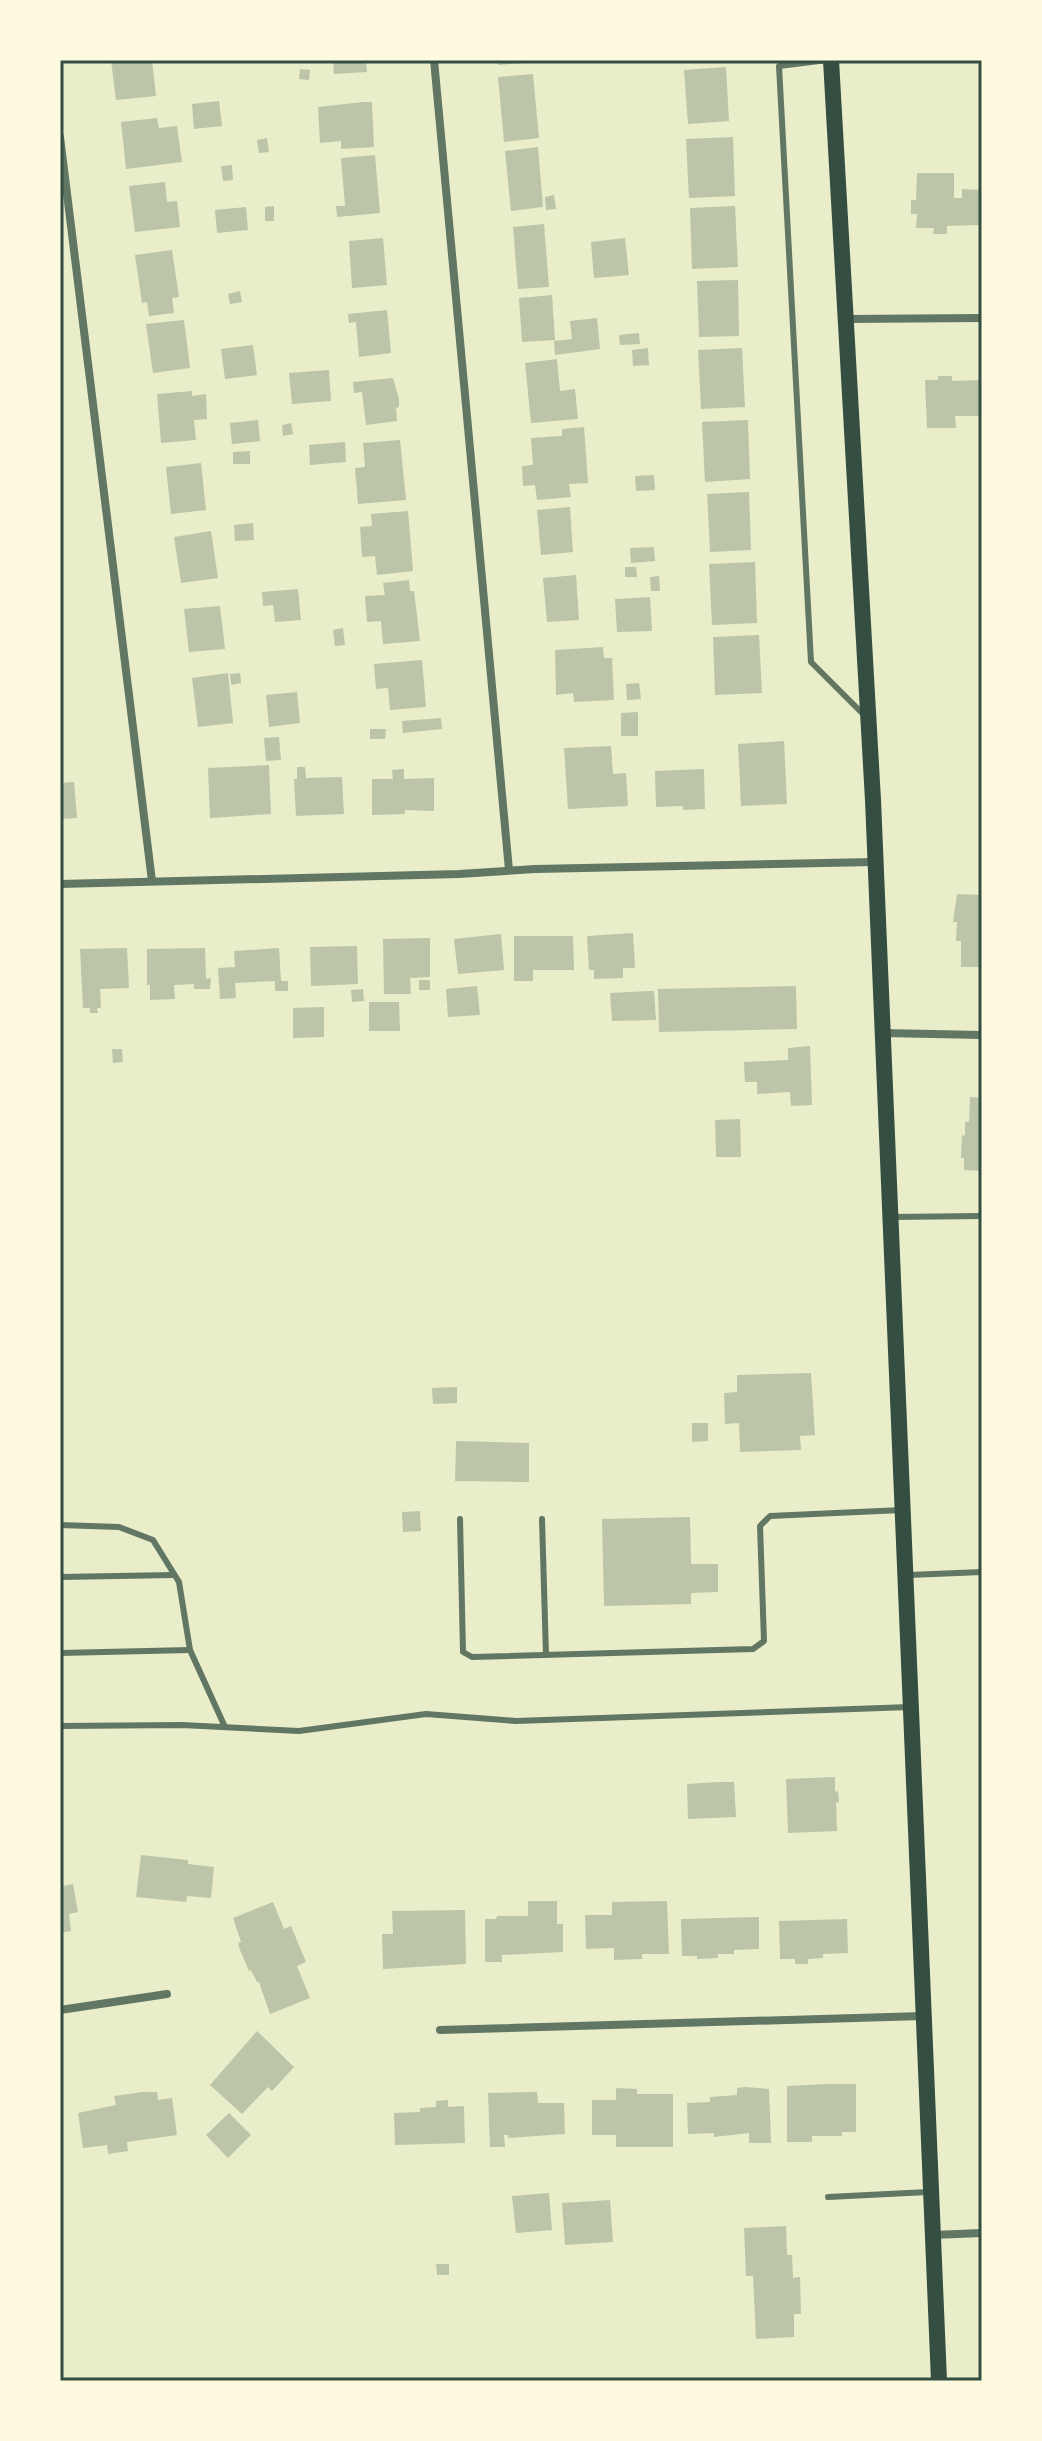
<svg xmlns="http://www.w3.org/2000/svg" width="1042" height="2441" font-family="'Space Grotesk',sans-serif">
<rect width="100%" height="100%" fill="#e9edc9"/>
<g fill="#bcc5a7">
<path d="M111,60H152L156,96L116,100Z"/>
<path d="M333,60H366L367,72L334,74Z"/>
<path d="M497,60H537V62L498,65Z"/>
<path d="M726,67L729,121L688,124L684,70Z"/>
<path d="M300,69L310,70L309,80L299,79Z"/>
<path d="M533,74L539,138L504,142L498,77Z"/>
<path d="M219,101L222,126L194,129L192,104Z"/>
<path d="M363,102H372L374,147L341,149V141L320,143L318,107Z"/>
<path d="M157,118L159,128L177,126L182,162L126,169L121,122Z"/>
<path d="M733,137L735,196L689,198L686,139Z"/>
<path d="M267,138L269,152L259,153L257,140Z"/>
<path d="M538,147L543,207L511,211L505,151Z"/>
<path d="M375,155L380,213L337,217L336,206H345L341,158Z"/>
<path d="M232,165L233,180L223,181L221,166Z"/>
<path d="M917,173H954V198H962V189L982,190V225L947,226V234H933L934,228H916L917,214H911V200H916Z"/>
<path d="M165,182L167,202L177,201L180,227L135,232L129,186Z"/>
<path d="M554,195L556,209L546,210L545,197Z"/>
<path d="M274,206V221H265V207Z"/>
<path d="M735,206L738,267L692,269L690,208Z"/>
<path d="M246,207L248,230L217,233L215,210Z"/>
<path d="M544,224L549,287L518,289L513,227Z"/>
<path d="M383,238L387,285L352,288L349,241Z"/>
<path d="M625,238L629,275L594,278L591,242Z"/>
<path d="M172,250L179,297L172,298L174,313L149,316L147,302L142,303L135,255Z"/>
<path d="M738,280L739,336L699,337L697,281Z"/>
<path d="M240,291L242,302L230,304L228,294Z"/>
<path d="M552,295L555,340L522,342L519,298Z"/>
<path d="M387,310L391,353L359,357L356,322L349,323L348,314Z"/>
<path d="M597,318L600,349L555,355L554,341L572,339L570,321Z"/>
<path d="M184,320L190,368L153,373L146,324Z"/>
<path d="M639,333L640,344L620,345L619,335Z"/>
<path d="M253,345L257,375L225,379L221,349Z"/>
<path d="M648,348L649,365L633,366L632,350Z"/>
<path d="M742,348L745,407L701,409L698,350Z"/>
<path d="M557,359L560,391L575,389L578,419L531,423L525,363Z"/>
<path d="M329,370L331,401L292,404L289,373Z"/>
<path d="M938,376H952V381L981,380L982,416H955L956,428H927L925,380H938Z"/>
<path d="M393,378L399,399V407L396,408L397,421L366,425L362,392L354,393L353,382Z"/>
<path d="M192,391V396L206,394L207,419L194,420L196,440L161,443L157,394Z"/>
<path d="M258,420L260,441L232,444L230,423Z"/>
<path d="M748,420L750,479L705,482L702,422Z"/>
<path d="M291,423L293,434L283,436L282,425Z"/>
<path d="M584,427L588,483L569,484L571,497L537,500L535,485L523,486L522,466L533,465L531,438L562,436V429Z"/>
<path d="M400,440L406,500L358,504L355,468L365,467L363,443Z"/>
<path d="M345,442L346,462L310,465L309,445Z"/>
<path d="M250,451V464H233V452Z"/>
<path d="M201,463L206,510L171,514L166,467Z"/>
<path d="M654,475L655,490L636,491L635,476Z"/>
<path d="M749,492L751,550L710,552L707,494Z"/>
<path d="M570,507L573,552L541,555L537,510Z"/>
<path d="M408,511L413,571L377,575L375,556L362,557L360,527L372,526L371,514Z"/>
<path d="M253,523L254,540L235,541L234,525Z"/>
<path d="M211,531L218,578L181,583L174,537Z"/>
<path d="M654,547L655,561L631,563L630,548Z"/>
<path d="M755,562L757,623L712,625L709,564Z"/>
<path d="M625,567H636L637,577H625Z"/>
<path d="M576,575L579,620L547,622L543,578Z"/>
<path d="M659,576L660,591H651L650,577Z"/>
<path d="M409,580L410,591H414L420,641L383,644L381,621L367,622L365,596L385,595L383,583Z"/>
<path d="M298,589L301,620L275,622L273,605L263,606L262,592Z"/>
<path d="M650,597L652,631L617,632L615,599Z"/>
<path d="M220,606L225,649L189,652L184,609Z"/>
<path d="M343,628L345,645L335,646L333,630Z"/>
<path d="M759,635L762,693L715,695L713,637Z"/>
<path d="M603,647L604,658H612L614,700L574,702L573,693L556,695L555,650Z"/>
<path d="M422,660L426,707L390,710L388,688L376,689L374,664Z"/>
<path d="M228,673L233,723L198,727L192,678Z"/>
<path d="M240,673L241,683L231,685L230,674Z"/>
<path d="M639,683L641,699L627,700L626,684Z"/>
<path d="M297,692L300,723L269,727L266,695Z"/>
<path d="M638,712V736H621V713Z"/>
<path d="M441,718L442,729L403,733L402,721Z"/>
<path d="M370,729H386L385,739H370Z"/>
<path d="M279,737L281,760L266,761L264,738Z"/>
<path d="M784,741L787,804L741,806L738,744Z"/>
<path d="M611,746L613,774L626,773L628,806L568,809L564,748Z"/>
<path d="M269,765L271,814L210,818L208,768Z"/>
<path d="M297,767H305L306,778L342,777L344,814L296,816L294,779H297Z"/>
<path d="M404,769V779L434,778V811L405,810V814L372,815V779H393L392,770Z"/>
<path d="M704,769L705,809L683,810V806H680L656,807L655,771Z"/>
<path d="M74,782L77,818L60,819V783Z"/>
<path d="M957,894L982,895V967H961V941H956L957,922H953Z"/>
<path d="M633,933L635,968H623V978L594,979V970H589L587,936Z"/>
<path d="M501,934L504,970L458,974L454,939Z"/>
<path d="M514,936H573L574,970H533V981H514Z"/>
<path d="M430,938V977L410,978L411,994H384L383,939Z"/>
<path d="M357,946L358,984L311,986L310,947Z"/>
<path d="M127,948L129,988L100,989L101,1008H97L98,1013H90V1008H83L80,949Z"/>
<path d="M205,948L206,979L211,978L210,989H194V984L174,985L175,999L150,1000V985H147V949Z"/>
<path d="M279,948L281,981H288V991H275V981L235,983L236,998L220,999L218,968L235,967L234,951Z"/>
<rect x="419" y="980" width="11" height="10"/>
<path d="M477,986L480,1015L448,1017L446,989Z"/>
<path d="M796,986L797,1029L659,1032L658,989Z"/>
<path d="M363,989L364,1001L352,1002L351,990Z"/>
<path d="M649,991H654L656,1020L612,1021L610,993Z"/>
<path d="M369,1002H399L400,1031H369Z"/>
<path d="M324,1007V1037L293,1038V1008Z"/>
<path d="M810,1046L812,1105L791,1106L790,1092L757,1094V1082H745L744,1062L788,1060V1048Z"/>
<path d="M112,1049H122L123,1062L113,1063Z"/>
<path d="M970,1097L982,1098V1171L964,1170V1158H961L962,1135L965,1136V1122H969Z"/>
<path d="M740,1119L741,1157H716L715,1120Z"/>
<path d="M811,1373L815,1435L800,1436L801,1450L740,1452L739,1423L725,1424L724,1393L737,1392V1375Z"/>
<path d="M457,1387V1403L433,1404L432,1388Z"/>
<path d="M692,1423H708V1441L692,1442Z"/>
<path d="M456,1441L529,1443V1482L455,1481Z"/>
<path d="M420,1511L421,1531L403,1532L402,1512Z"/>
<path d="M690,1517L691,1564H718V1592L691,1593V1604L604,1606L602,1519Z"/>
<path d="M835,1777V1792L838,1791L839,1803L836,1802L837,1831L788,1833L786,1779Z"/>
<path d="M719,1782H734L736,1817L688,1819L687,1784Z"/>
<path d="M141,1855L188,1860V1864L214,1867L211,1898L187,1896L186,1902L136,1897Z"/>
<path d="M73,1884L78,1912L69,1914L71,1931L60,1933V1887Z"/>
<path d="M528,1901H557V1924H563V1952L502,1955V1962H485V1919H496L497,1916H528Z"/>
<path d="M667,1901L669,1954H642V1959L614,1960V1948L586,1949L585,1915H612V1902Z"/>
<path d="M273,1902L284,1929L291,1926L306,1962L297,1966L310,1998L270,2014L259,1982H257L251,1970L249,1971L240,1950L238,1943L241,1942L233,1918Z"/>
<path d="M465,1910L466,1964L383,1969L382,1934H393L392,1911Z"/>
<path d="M759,1917V1949L734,1950V1954H718V1958L697,1959V1956H682L681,1919Z"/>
<path d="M847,1919L848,1953L823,1954V1958L808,1959V1964H795V1959H780L779,1921Z"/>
<path d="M257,2031L294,2067L272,2091L268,2087L242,2114L210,2085Z"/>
<path d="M829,2084H856V2132H842V2136H812V2142H787V2086Z"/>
<path d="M745,2087L769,2089L771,2143H749V2133L714,2137V2133L688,2134L687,2103L710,2102V2097L737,2095V2088Z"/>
<path d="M616,2088L637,2089V2094H673V2147H616V2135H592V2100H616Z"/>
<path d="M143,2092H157L158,2100L172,2098L177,2135L127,2142L128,2151L108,2154L107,2145L83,2148L78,2113L116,2105L114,2096Z"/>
<path d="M537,2092L538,2103H564L565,2134L508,2138V2135H504L505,2147H490L488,2093Z"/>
<path d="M448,2100V2107L464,2106L465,2143L395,2145L394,2113L420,2112V2108L436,2107V2101Z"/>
<path d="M229,2113L251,2135L228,2158L206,2135Z"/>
<path d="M549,2193L552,2230L516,2233L512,2196Z"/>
<path d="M610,2200L613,2242L565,2245L562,2203Z"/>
<path d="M786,2226L787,2255H792L793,2278L800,2277L801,2314H794V2337L756,2339L753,2276H746L744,2228Z"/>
<path d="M436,2264H449V2275H437Z"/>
</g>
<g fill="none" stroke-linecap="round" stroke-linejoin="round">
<g stroke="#617663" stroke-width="6">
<path d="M827,60L779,66L811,662L864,715"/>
<path d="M893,1217L982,1216"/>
<path d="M460,1519L463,1652L472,1657L753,1649L764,1641L760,1526L770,1516L902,1510"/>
<path d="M542,1519L546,1655"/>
<path d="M60,1525L119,1527L153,1540L179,1582L190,1650L225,1727"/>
<path d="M909,1575L982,1572"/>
<path d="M60,1577L174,1575"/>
<path d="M60,1653L190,1650"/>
<path d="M60,1726L182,1725L299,1731L426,1714L516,1721L910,1707"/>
<path d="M828,2197L928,2192"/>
</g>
<g stroke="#617663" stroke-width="8">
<path d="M434,60L509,870"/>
<path d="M60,137L152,881"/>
<path d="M846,319L982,318"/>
<path d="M60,884L459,874L535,869L873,862"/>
<path d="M883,1033L982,1035"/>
<path d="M60,2010L167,1994"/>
<path d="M440,2030L923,2016"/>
<path d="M933,2235L982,2233"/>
</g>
<path stroke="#344e41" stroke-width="16" d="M831,60L873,800L939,2381"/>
</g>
<rect width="1042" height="2441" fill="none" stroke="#fefae0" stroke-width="124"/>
<rect x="62" y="62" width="918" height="2317" fill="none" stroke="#344e41" stroke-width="3"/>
</svg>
